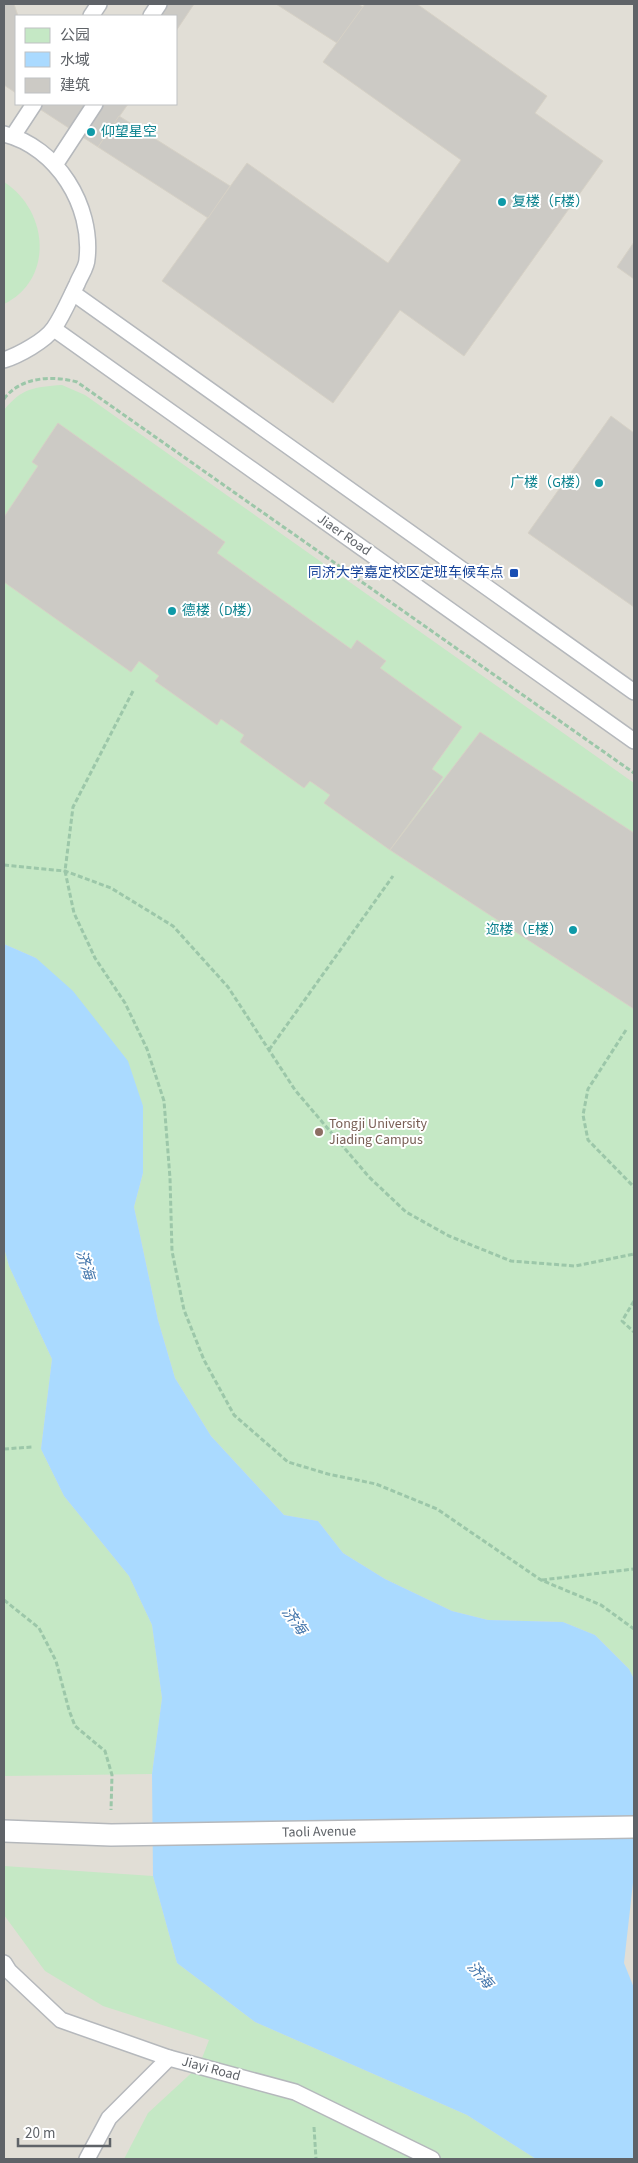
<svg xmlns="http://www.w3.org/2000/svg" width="638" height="2163" font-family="'Source Sans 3','Noto Sans SC',sans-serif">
<rect width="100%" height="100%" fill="#f1efe8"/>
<path fill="#e1ded6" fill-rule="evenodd" d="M4,4H634V2159H4ZM16,16H176V104H16Z"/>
<g fill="#c5e8c5">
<path d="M4,182C48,210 55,279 4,304Z"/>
<path d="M62,385L85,395L634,783V1679L629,1669L595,1635L563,1622L488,1620L452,1611L385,1579L343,1553L318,1521L284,1515L211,1436L175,1378L158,1320L134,1207L143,1173V1106L36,958L4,944V410C22,388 34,387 62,385Z"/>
<path d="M4,1248L9,1266L52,1359L41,1449L64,1496L129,1576L152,1625L162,1698L152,1774L4,1776Z"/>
<path d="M4,1866L153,1876L177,1963L255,2022L467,2115L536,2159H124L148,2113L199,2066L209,2040L103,2006L45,1971L4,1915Z"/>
</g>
<path fill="#aadaff" d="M4,944L36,958L73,991L128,1061L143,1106V1173L134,1207L158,1320L175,1378L211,1436L284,1515L318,1521L343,1553L385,1579L452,1611L488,1620L563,1622L595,1635L629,1669L634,1679V1874L624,1963L634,1988V2159H536L467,2115L255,2022L177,1963L153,1876L152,1774L162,1698L152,1625L129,1576L64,1496L41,1449L52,1359L9,1266L4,1248Z"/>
<g fill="#cccac5" stroke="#d6d1c6">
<path d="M4,4H14L18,16L16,93L4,85Z"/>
<path d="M151,4H194L176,31V16H149Z"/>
<path d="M276,4H358L363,7L337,43Z"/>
<path d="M365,4H417L547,96L535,113L603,161L464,356L400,310L333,403L162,281L247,163L388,263L461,160L323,62Z"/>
<path d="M32,104H128L98,147Z"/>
<path d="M119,116L230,186L208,218L98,147Z"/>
<path d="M634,242V279L617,267Z"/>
<path d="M611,416L634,433V607L528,533Z"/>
<path d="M58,423L225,542L217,553L351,649L357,640L386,661L380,668L462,727L432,769L443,777L390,850L324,803L330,795L310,781L304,788L240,742L244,735L221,719L217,725L155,681L159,676L139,661L131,672L4,582V517L38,466L32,462Z"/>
<path d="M480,732L634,833V1009L390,850Z"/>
</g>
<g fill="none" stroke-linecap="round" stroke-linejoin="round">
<defs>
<g id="service">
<path d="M91,16L99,4"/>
<path d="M151,16L159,4"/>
<path d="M4,134C57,147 93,206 87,259C87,267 80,276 77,284C70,298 63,315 54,328C45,341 19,355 4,360"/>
<path d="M13,136L34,104"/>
<path d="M55,165L95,104"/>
<path d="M73,293L634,692"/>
<path d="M54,329L634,741"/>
<path d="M4,1963L9,1971L61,2020L169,2058L295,2092L432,2159"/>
<path d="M87,2159L109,2118L169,2058"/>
</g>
<path id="pedestrian" d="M4,1831L111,1835L634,1827"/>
</defs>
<use href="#service" stroke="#b5b8bc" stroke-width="18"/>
<use href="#pedestrian" stroke="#b5b8bc" stroke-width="24"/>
<g stroke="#9cc7a9" stroke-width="3" stroke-dasharray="5 2.5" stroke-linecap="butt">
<path d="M4,399C20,377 52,375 77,382L634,773"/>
<path d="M133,691L73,807L65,871L74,913L95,958L125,1003L147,1049L164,1101L170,1178L172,1251L184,1310L204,1360L234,1415L288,1462L328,1474L376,1484L437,1509L541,1580L601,1605L634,1629"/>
<path d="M4,865L65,871L111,888L173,926L228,987L295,1090L369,1177L406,1212L449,1236L511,1261L575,1266L634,1254"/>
<path d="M626,1030L588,1089L583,1115L588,1140L634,1187"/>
<path d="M269,1050L393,876"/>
<path d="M634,1301L622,1321L634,1332"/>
<path d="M4,1449L32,1447"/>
<path d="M542,1580L634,1569"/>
<path d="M4,1600L39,1628L56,1661L69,1710L75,1726L105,1751L112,1775L111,1810"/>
<path d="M314,2127L316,2159"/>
</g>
<use href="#service" stroke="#fff" stroke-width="15"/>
<use href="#pedestrian" stroke="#fff" stroke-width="21"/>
</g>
<g fill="#0f9aa8" stroke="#fff" stroke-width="2">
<circle cx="91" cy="132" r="5"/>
<circle cx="502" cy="202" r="5"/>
<circle cx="599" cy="483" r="5"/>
<circle cx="172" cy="611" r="5"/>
<circle cx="573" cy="930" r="5"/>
</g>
<rect fill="#1a4fb4" stroke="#fff" stroke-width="2" x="509" y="568" width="10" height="10" rx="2.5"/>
<circle fill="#8d6e63" stroke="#fff" stroke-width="2" cx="319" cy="1132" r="5"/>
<g text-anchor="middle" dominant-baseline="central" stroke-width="4" stroke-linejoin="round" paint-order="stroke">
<g font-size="14" fill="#0d838f" stroke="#fff" text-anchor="start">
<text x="101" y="132">仰望星空</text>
<text x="512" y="202">复楼（F楼）</text>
<text x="589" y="483" text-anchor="end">广楼（G楼）</text>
<text x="182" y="611">德楼（D楼）</text>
<text x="563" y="930" text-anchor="end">迩楼（E楼）</text>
</g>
<g font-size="14" fill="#5f6368" stroke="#fff">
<text transform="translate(344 535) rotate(35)">Jiaer Road</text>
<text transform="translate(319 1832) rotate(-1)">Taoli Avenue</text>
<text transform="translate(211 2069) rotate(15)">Jiayi Road</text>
</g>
<g font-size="14" fill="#164399" stroke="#fff" text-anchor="end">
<text x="504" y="573">同济大学嘉定校区定班车候车点</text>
</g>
<g font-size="14" fill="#785e54" stroke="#fff" text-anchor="start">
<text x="329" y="1124">Tongji University<tspan x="329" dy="16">Jiading Campus</tspan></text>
</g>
<g font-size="15" font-style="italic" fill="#4174aa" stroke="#fff">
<text transform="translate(85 1265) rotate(73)">济海</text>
<text transform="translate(294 1621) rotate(53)">济海</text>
<text transform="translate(480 1975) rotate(49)">济海</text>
</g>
</g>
<rect width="638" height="2163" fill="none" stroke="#5f6368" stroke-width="10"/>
<rect x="15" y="15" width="162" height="90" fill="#ffffff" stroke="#bfc1c3"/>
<rect x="25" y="28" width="25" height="15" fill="#c5e8c5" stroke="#bfc1c3"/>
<text x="60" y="40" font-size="15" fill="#5f6368">公园</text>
<rect x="25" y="52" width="25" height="15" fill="#aadaff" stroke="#bfc1c3"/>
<text x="60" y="65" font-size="15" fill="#5f6368">水域</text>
<rect x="25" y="78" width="25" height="15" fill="#cccac5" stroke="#bfc1c3"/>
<text x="60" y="90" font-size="15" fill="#5f6368">建筑</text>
<path d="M18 2138v8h92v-8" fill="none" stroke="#5f6368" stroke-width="2.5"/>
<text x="25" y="2138" font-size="15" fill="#5f6368" stroke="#ffffff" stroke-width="4" paint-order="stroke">20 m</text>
</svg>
